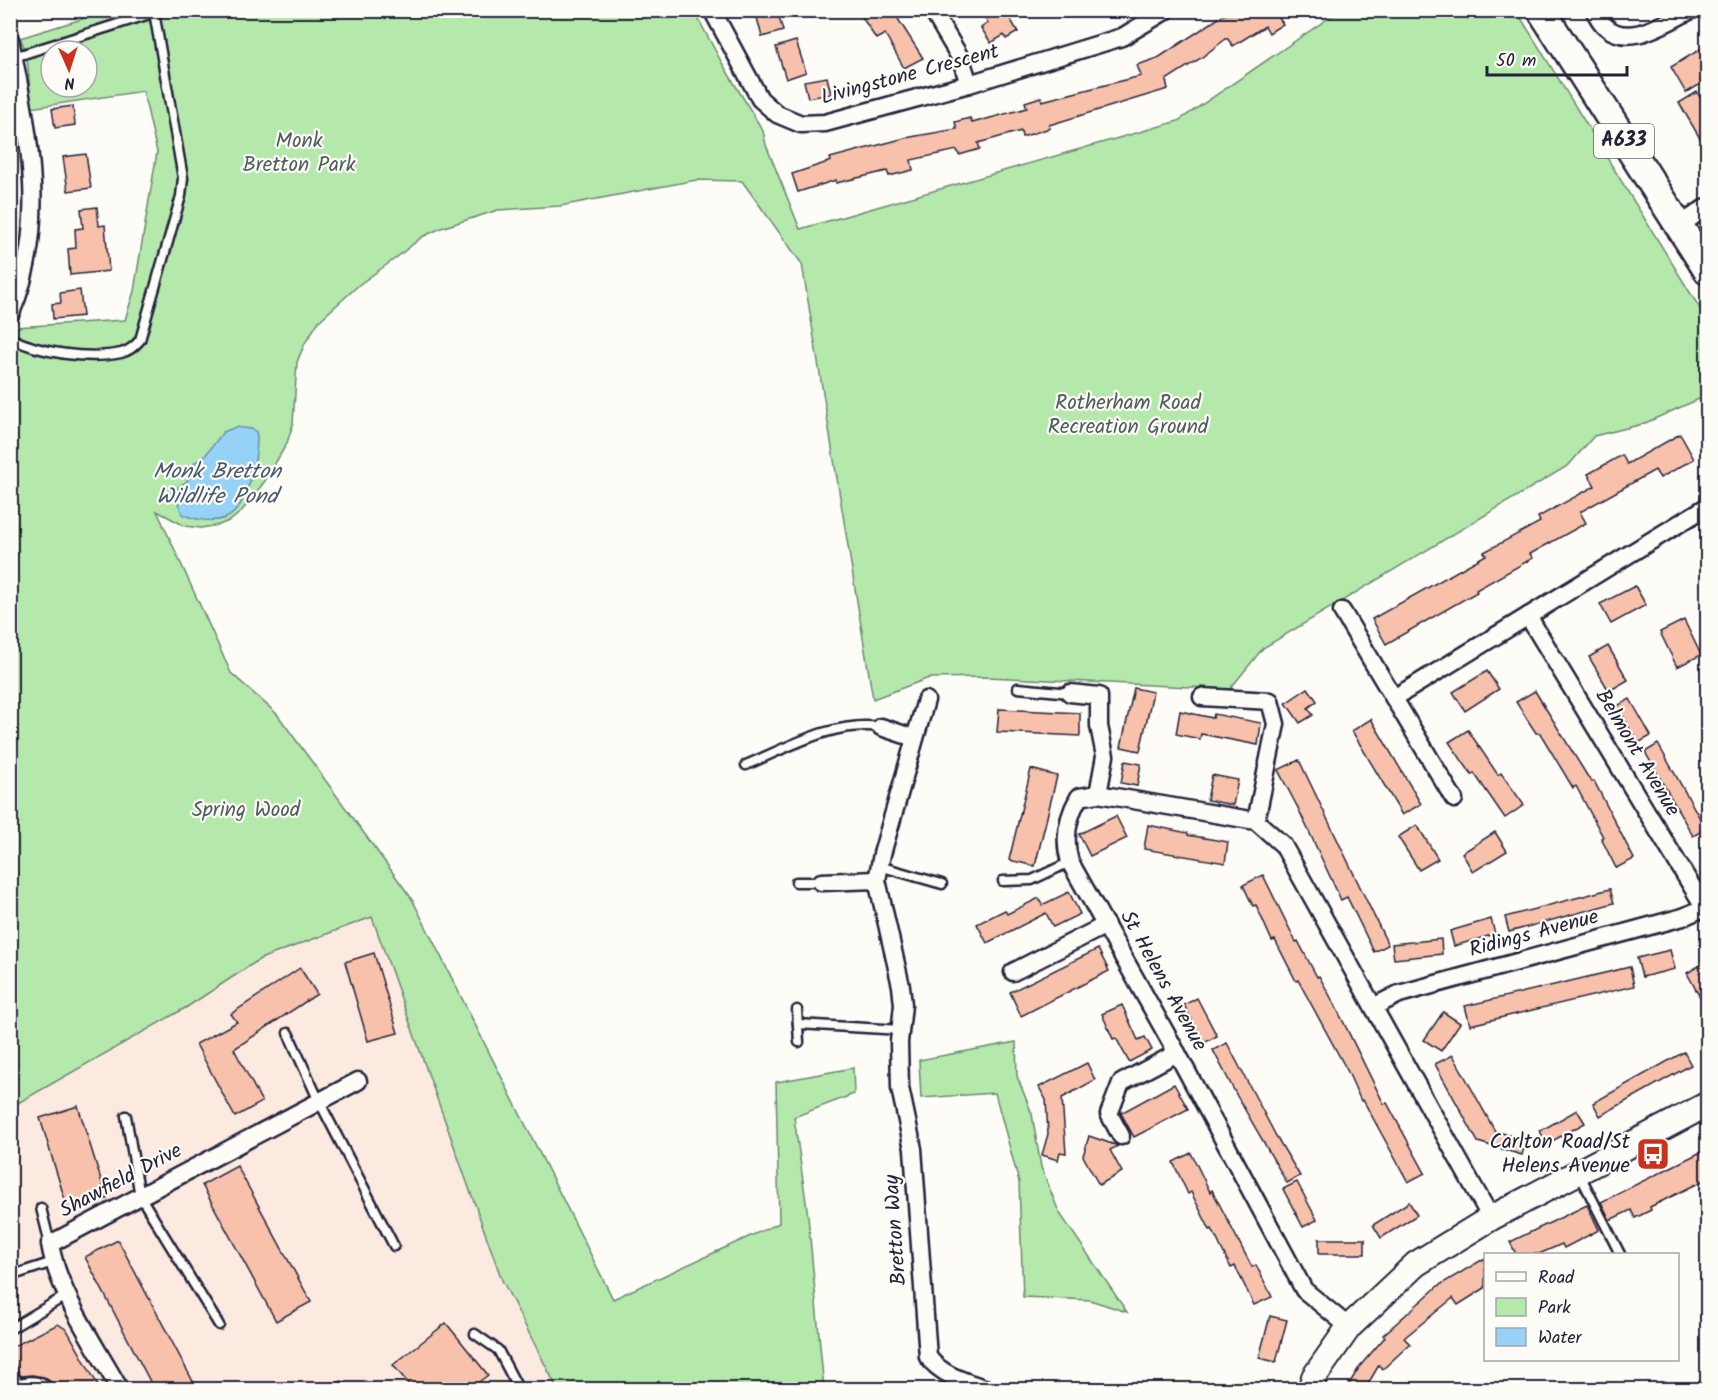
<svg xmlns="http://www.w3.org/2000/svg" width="1718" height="1400" font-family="Kalam,sans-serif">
<rect width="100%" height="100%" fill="#fdfcf7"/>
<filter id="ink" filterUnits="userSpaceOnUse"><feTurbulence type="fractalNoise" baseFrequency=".0167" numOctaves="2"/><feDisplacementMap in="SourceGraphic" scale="12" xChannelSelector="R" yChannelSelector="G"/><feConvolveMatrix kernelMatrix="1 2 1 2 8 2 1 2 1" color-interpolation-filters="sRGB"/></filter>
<g filter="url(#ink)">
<path fill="#fceae0" d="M373,917L502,1280L558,1389H11L10,1107L187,1007L260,959Z"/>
<g fill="#b4e9ab" stroke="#6b8673" stroke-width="1.5" fill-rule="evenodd">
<path d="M1516,10L1707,320L1708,395L1643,424L1594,436L1569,465L1263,648L1230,689L988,677L929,678L873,699L802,264L742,181L696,180L560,206L498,210L441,228L422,237L396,258L360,284L319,321L305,343L297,362L293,424L287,443L265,481L241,512L231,520L219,525L201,528L185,526L157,511L231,673L277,714L412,899L613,1299L779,1223L776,1082L853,1068L854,1094L794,1117L808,1216L824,1389L558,1390L502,1280L372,917L260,959L187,1007L11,1107L10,335L15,327L125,320L134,291L157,152L143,91L31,108C28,86 31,57 20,38L108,11H694L722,63L763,131L766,145L800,229L1178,121L1339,11ZM51,51H87V87H51Z"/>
<path d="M1016,1042L1017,1076L1032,1114L1041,1167L1059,1212L1127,1312L1090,1300L1023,1297L1019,1182L995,1093L921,1098L919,1060Z"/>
</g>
<path fill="#96d2f7" stroke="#688cac" stroke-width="1.5" d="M236,427L251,429L256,431L257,437C257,458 248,509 226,518C213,523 195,520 182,514L176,498L178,487L187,481L194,463L205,456L223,432Z"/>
<g fill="#f8c1ab" stroke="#22223b" stroke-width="1.5">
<path d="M755,10H777L783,31L762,37Z"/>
<path d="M872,10H875L881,19L893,11L923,58L904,68L885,34L876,39L862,17Z"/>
<path d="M981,10H1005L1018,32L1006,39L1004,35L991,43L981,28L988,23Z"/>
<path d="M1231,10H1291L1279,18L1283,24L1269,33L1265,26L1233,46L1227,38L1201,58L1166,80L1168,89L1049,125L1050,128L1022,137L1021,131L978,143L980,149L959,155L957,150L911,160L913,170L889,176L887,171L836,183V180L798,192L792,174L831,161L830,158L905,138L957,129L955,122L970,118L972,123L1027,108L1025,102L1041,97L1042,101L1141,76L1137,65L1158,58Z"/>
<path d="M796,41L806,72L786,79L776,47Z"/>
<path d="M1707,45V80L1686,93L1671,67Z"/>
<path d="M827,77L831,94L808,98L804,81Z"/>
<path d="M1697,92L1707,109V150L1679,103Z"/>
<path d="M73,106L75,125L55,128L52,109Z"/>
<path d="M86,154L91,188L68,191L63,157Z"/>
<path d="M97,207L99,226L105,225L109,271L70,275L68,249L76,248L75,229L83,228L81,209Z"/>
<path d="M80,290L83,316L53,319L52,304L61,303L60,293Z"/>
<path d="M1680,434L1694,459L1660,478L1655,470L1580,512L1586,523L1530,554L1533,558L1476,590L1477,592L1386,644L1372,619L1486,555L1484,552L1540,522L1538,517L1595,486L1588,474L1622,455L1627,464Z"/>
<path d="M1635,586L1646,605L1611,624L1600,604Z"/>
<path d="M1684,620L1701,655L1677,667L1660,632Z"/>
<path d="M1608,646L1628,680L1609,691L1589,657Z"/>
<path d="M1487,671L1499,689L1465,711L1453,692Z"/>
<path d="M1134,688L1153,692L1140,751L1121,747Z"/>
<path d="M1308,688L1317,701L1308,708L1313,715L1300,723L1286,703Z"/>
<path d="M1535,691L1591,782L1594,781L1634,859L1616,868L1601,838L1603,837L1576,786L1573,788L1540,733H1536L1516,702Z"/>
<path d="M1630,699L1651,736L1638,743L1617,706Z"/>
<path d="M999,709L1080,713V736L997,732Z"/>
<path d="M1180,711L1213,718L1214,714L1261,723L1258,745L1201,734L1200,739L1176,734Z"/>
<path d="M1371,719L1421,804L1402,815L1352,731Z"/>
<path d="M1468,730L1498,775L1501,773L1524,805L1505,818L1474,773L1472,775L1449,742Z"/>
<path d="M1658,744L1706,829L1693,836L1645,752Z"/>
<path d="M1299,760L1388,945L1374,952L1347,897L1341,900L1298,808L1278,770Z"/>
<path d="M1125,761L1141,764L1137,786L1121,783Z"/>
<path d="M1031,769L1057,776L1035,866L1009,860Z"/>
<path d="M1212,775L1238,780L1233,805L1207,800Z"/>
<path d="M1116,816L1127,838L1090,856L1079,834Z"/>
<path d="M1148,825L1188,833V835L1228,842L1225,863L1144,849Z"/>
<path d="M1417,825L1438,859L1419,870L1398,837Z"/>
<path d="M1495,832L1507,851L1473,872L1462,853Z"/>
<path d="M1263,875L1296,942L1298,941L1317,977L1319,976L1335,1005L1384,1104L1387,1103L1425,1173L1408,1182L1363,1100L1361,1101L1348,1072L1298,980L1296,981L1275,940L1272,941L1256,905L1253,906L1243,885Z"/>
<path d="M1610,889L1614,903L1509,932L1505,917Z"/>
<path d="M1069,892L1080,914L1053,927L1046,913L987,943L977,924L1005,910L1007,914L1039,898L1042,905Z"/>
<path d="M1491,919L1495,934L1454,946L1450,931Z"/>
<path d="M1441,939L1442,954L1394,959L1392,944Z"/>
<path d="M1098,949L1109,971L1021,1016L1010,992Z"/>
<path d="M1670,950L1675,969L1642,977L1637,958Z"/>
<path d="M374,953L398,1033L368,1041L345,962Z"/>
<path d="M1707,961V1010L1687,973Z"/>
<path d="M1630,967L1634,986L1470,1025L1465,1006Z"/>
<path d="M300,968L317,994L234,1049L262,1102L235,1117L196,1044L237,1022L231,1014Z"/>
<path d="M1197,998L1217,1036L1204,1043L1184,1005Z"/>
<path d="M1122,1005L1138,1040L1145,1037L1152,1050L1129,1062L1116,1038L1113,1039L1102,1014Z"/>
<path d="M1443,1012L1460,1023L1441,1051L1424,1040Z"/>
<path d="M1227,1043L1276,1136L1300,1176L1287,1183L1237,1096L1213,1050Z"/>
<path d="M1684,1052L1691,1065L1600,1116L1593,1103Z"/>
<path d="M1453,1055L1495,1131L1526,1140L1522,1155L1478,1142L1435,1064Z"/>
<path d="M1087,1063L1095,1080L1062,1098L1066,1153L1060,1152L1058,1160L1042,1155L1048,1134L1046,1100L1039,1087Z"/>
<path d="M1174,1084L1188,1109L1134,1137L1121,1113Z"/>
<path d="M78,1106L107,1199L68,1210L40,1118Z"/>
<path d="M1577,1110L1585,1123L1547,1144L1540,1131Z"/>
<path d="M1089,1136L1118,1146L1110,1150L1122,1172L1099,1185L1083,1156Z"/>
<path d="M1707,1149V1179L1650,1207L1651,1210L1635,1218L1631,1210L1610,1220L1601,1202Z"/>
<path d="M1191,1153L1210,1192L1212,1190L1252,1267L1256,1265L1272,1297L1254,1305L1235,1266L1231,1268L1212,1229L1210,1230L1191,1192L1188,1194L1173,1162Z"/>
<path d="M237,1166L311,1302L276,1321L202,1185Z"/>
<path d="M1297,1182L1317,1220L1303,1227L1283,1189Z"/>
<path d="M1409,1202L1417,1215L1381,1238L1373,1225Z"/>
<path d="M1587,1205L1599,1230L1564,1248L1562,1244L1539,1254H1516L1510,1242Z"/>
<rect x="1319" y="1239" width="46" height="15"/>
<path d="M118,1240L197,1389H154L85,1257Z"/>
<path d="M1485,1258V1288L1458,1305L1453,1298L1404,1338L1410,1344L1383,1369L1379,1365L1365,1389H1346L1360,1366L1385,1337L1383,1335L1438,1286Z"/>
<path d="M1270,1316L1287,1320L1276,1362L1259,1358Z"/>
<path d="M446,1323L488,1375L470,1389H413L393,1365Z"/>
<path d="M58,1324L67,1330L100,1389H57L55,1385L44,1377L32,1375L21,1376L15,1365L10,1363V1348Z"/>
</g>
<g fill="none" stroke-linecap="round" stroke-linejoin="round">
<defs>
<g id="service">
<path d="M14,57L159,11"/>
<path d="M10,338C40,353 88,360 121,353C129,351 135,346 140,340L181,196L183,178L154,12"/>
<path d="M1018,688L1070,693"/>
<path d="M746,765C789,747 834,720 881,727"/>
<path d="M879,866L942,884"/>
<path d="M1003,881L1032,880L1070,862"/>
<path d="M796,882H821"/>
<path d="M797,1010L799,1042"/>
<path d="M798,1024L901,1030"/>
<path d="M288,1033L319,1101L394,1246"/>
<path d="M126,1116L140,1196L219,1325"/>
<path d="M1579,1173L1620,1254"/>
<path d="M41,1208L50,1244"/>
<path d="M10,1276L53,1262"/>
<path d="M10,1329L67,1295"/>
<path d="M475,1334L498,1350L519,1390"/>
<path d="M10,1369L18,1383"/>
<path d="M10,1387C24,1380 39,1378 51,1390"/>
<path d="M342,1387L344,1390"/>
</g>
<g id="minor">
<path d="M712,10L760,99L777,114L801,124L825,123L969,84L1122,37L1167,10"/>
<path d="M932,10L961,59L969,84"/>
<path d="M1594,10C1597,15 1600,22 1605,26C1629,49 1667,21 1692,10"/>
<path d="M10,39C28,130 50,227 10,315"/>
<path d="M1679,226L1708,206"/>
<path d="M1342,611L1454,799"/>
<path d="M1528,616L1708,913"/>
<path d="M1070,693L1099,696V726L1105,756L1098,794"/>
<path d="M1202,697L1270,701L1276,724L1256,821"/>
<path d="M1394,698L1708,506"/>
<path d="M926,700L882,854L877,880L901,986L903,1005L899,1042L900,1088L913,1149L928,1357C943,1377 968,1382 990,1390"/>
<path d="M881,727L914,738"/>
<path d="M821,882L877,880"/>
<path d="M1013,972L1106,925"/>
<path d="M1373,1007L1399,994L1683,917L1708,906"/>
<path d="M1121,1136L1109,1114L1121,1083L1177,1053"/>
<path d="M1349,1327L1304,1290L1177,1053L1070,862C1063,839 1067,818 1079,797L1098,794L1256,821L1283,845L1491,1218"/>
<path d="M120,1390C96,1346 58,1293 50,1244L358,1081"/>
</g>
<path id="secondary" d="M1310,1390L1314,1377L1349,1327L1416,1264L1491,1218L1708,1104"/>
<path id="primary" d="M1541,10L1708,271"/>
</defs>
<use href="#service" stroke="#22223b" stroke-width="13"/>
<use href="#minor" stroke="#22223b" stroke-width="21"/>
<use href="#secondary" stroke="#22223b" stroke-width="28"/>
<use href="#primary" stroke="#22223b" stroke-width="32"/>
<use href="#service" stroke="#fdfcf7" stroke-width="8"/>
<use href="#minor" stroke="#fdfcf7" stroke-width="16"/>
<use href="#secondary" stroke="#fdfcf7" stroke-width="24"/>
<use href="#primary" stroke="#fdfcf7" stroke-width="27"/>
</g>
</g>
<defs>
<symbol id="bus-square" viewBox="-11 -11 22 22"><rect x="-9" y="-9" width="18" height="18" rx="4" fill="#c8321e" stroke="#fdfcf7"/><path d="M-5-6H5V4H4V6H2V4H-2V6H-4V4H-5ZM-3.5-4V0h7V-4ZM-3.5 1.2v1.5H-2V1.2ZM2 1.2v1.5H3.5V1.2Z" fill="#fff"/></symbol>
</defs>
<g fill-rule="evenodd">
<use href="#bus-square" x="1634" y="1135" width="38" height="38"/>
</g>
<g text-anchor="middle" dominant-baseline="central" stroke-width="4.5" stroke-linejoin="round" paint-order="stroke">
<rect fill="#fdfcf7" stroke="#646373" stroke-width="1.5" x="1594" y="124" width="60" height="34" rx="4.5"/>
<g font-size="20" font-weight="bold" fill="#22223b">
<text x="1624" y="141">A633</text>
</g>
<g font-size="21" fill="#22223b" stroke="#fdfcf7">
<text transform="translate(910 75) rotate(-15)">Livingstone Crescent</text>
<text transform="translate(1637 753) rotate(59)">Belmont Avenue</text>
<text transform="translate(1534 934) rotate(-15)">Ridings Avenue</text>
<text transform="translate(1163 981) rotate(61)">St Helens Avenue</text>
<text transform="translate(121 1181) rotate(-28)">Shawfield Drive</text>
<text transform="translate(896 1230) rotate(-94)">Bretton Way</text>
</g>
<g font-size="21" fill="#4e5e5d" stroke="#fdfcf7">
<text x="299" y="141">Monk<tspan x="299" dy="24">Bretton Park</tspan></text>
<text x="1128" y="403">Rotherham Road<tspan x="1128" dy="24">Recreation Ground</tspan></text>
<text x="246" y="810">Spring Wood</text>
</g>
<g font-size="21" fill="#22223b" stroke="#fdfcf7" text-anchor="end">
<text x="1630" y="1142">Carlton Road/St<tspan x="1630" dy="24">Helens Avenue</tspan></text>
</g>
<g font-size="22" font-style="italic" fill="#455773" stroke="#fdfcf7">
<text x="217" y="472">Monk Bretton<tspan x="217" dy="25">Wildlife Pond</tspan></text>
</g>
</g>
<rect width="1718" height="1400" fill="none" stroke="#fdfcf7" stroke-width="36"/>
<rect x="18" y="18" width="1682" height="1364" fill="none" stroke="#22223b" stroke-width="2" filter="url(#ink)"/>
<rect x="1484" y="1253" width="195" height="108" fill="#fdfcf7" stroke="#a5a5ac" stroke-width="1.5"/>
<rect x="1496" y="1272" width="30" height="9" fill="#fdfcf7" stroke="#a5a5ac" stroke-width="1.5"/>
<text x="1538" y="1283" font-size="18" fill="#22223b">Road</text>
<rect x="1496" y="1298" width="30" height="18" fill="#b4e9ab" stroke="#a5a5ac" stroke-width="1.5"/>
<text x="1538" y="1313" font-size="18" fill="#22223b">Park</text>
<rect x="1496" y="1328" width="30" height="18" fill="#96d2f7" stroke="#a5a5ac" stroke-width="1.5"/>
<text x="1538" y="1343" font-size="18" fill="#22223b">Water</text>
<g transform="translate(69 69) rotate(177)"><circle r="28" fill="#fdfcf7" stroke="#a5a5ac" stroke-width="1.5"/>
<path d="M0-4.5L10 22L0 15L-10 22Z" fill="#c8321e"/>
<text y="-9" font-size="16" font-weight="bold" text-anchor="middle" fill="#22223b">N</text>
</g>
<path d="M1487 66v9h140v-9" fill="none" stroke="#22223b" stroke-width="3"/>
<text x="1496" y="66" font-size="18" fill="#22223b" stroke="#fdfcf7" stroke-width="4.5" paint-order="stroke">50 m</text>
</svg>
